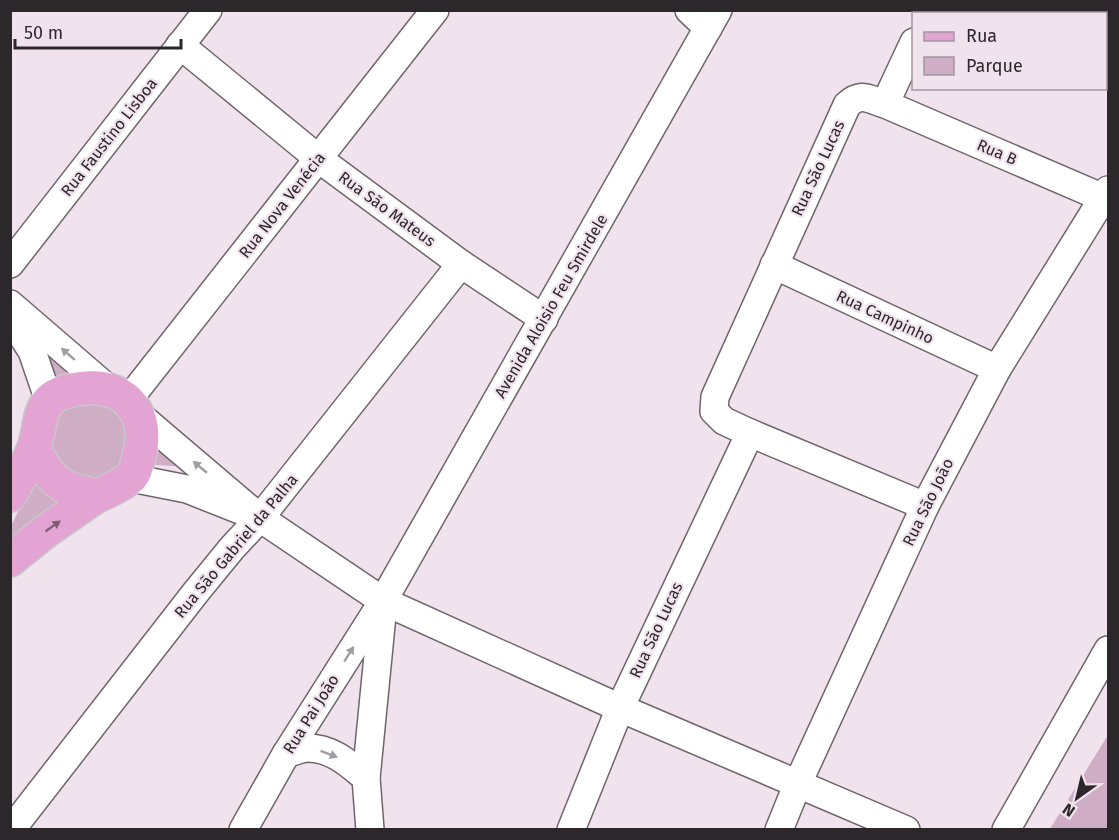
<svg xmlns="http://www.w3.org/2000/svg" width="1119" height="840" font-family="'Fira Sans',sans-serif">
<rect width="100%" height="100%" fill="#f1e3ed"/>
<g fill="#cfadc5">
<path d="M50,354L70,377L54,383Z"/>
<path d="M106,402L120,414L126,426L125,458L116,470L105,476L90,478L68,472L51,449L54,424L65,407Z"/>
<path d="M156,439L190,467L156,465L150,461Z"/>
<path d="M34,479L67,503L11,546V526Z"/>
<path d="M1108,735V829H1050Z"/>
</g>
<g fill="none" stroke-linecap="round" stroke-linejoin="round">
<defs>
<g id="minor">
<path d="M689,10L708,28"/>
<path d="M927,14L928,10"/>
<path d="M180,45L319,159L461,264L544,319"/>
<path d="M885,104L914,42"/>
<path d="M10,264L208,10"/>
<path d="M774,265L997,369"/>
<path d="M10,304L112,392"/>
<path d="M10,317L32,351L49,401"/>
<path d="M129,399L435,10"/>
<path d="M140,416L260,518L383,601L620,708L906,830"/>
<path d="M131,478L187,489L240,510"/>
<path d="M925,506L750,433L724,421L714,411L715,397L847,105C861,92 868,99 885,104L1108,200"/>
<path d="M286,754C293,752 301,748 308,748C332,748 349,764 366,778"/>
<path d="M11,830L196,592L232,548L260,518L461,264"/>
<path d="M243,830L286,754L383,601L718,10"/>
<path d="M370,830L366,778L383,605"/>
<path d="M571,830L620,708L750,433"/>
<path d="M779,830L798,783L925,506L997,369L1108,190"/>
<path d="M1006,830L1108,650"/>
</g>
<g id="major">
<path d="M10,495C18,480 27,465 33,450C40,434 37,417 48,402C56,392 74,389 86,388C128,385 150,416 139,456C137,463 136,472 131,477C128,481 105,493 99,495C95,496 90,494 86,493C58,490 45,472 34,448"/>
<path d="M10,560L46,531L98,495"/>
</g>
</defs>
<use href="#minor" stroke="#70656d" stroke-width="30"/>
<use href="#major" stroke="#c8c7c8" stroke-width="36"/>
<use href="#minor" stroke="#fff" stroke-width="27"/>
<use href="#major" stroke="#e3a4d4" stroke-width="33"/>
</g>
<defs><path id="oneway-solid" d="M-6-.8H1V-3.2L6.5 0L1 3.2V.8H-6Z" transform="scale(1.5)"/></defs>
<g fill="#a09ea0">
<use href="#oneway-solid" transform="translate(68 354) rotate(-139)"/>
<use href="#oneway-solid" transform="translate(200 467) rotate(-140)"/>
<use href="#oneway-solid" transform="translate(349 654) rotate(-58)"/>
<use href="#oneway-solid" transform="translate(329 754) rotate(21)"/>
</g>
<use fill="#7e5f77" href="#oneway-solid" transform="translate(53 526) rotate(-35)"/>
<g text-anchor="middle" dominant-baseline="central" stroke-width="4.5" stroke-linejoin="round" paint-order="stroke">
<g font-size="16" fill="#2c272b" stroke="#f1e3ed">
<text transform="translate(109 137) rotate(-52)">Rua Faustino Lisboa</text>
<text transform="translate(997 152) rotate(23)">Rua B</text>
<text transform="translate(818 168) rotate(-65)">Rua São Lucas</text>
<text transform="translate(282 205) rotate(-52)">Rua Nova Venécia</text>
<text transform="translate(387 209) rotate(36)">Rua São Mateus</text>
<text transform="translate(551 306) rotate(-60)">Avenida Aloisio Feu Smirdele</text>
<text transform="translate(885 317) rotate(25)">Rua Campinho</text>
<text transform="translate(928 502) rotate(-64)">Rua São João</text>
<text transform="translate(236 546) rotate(-50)">Rua São Gabriel da Palha</text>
<text transform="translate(656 630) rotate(-65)">Rua São Lucas</text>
<text transform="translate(311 714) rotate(-58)">Rua Pai João</text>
</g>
</g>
<rect width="1119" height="840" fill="none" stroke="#2c272b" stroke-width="24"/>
<rect x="912" y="12" width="195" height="78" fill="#f1e3ed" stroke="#a2989f" stroke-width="1.5"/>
<rect x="924" y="32" width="30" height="9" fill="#e3a4d4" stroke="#a2989f" stroke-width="1.5"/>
<text x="966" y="42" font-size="18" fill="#2c272b">Rua</text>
<rect x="924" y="57" width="30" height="18" fill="#cfadc5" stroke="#a2989f" stroke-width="1.5"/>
<text x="966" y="72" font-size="18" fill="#2c272b">Parque</text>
<g transform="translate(1077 798) rotate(214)" stroke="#f1e3ed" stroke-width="4.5" paint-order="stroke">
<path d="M0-4.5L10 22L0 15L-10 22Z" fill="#2c272b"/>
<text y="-9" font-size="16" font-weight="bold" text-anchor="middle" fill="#2c272b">N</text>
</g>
<path d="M15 39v9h166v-9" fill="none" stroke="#2c272b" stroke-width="3"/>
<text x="24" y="39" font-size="18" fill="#2c272b" stroke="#f1e3ed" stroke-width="4.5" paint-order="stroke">50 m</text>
</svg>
